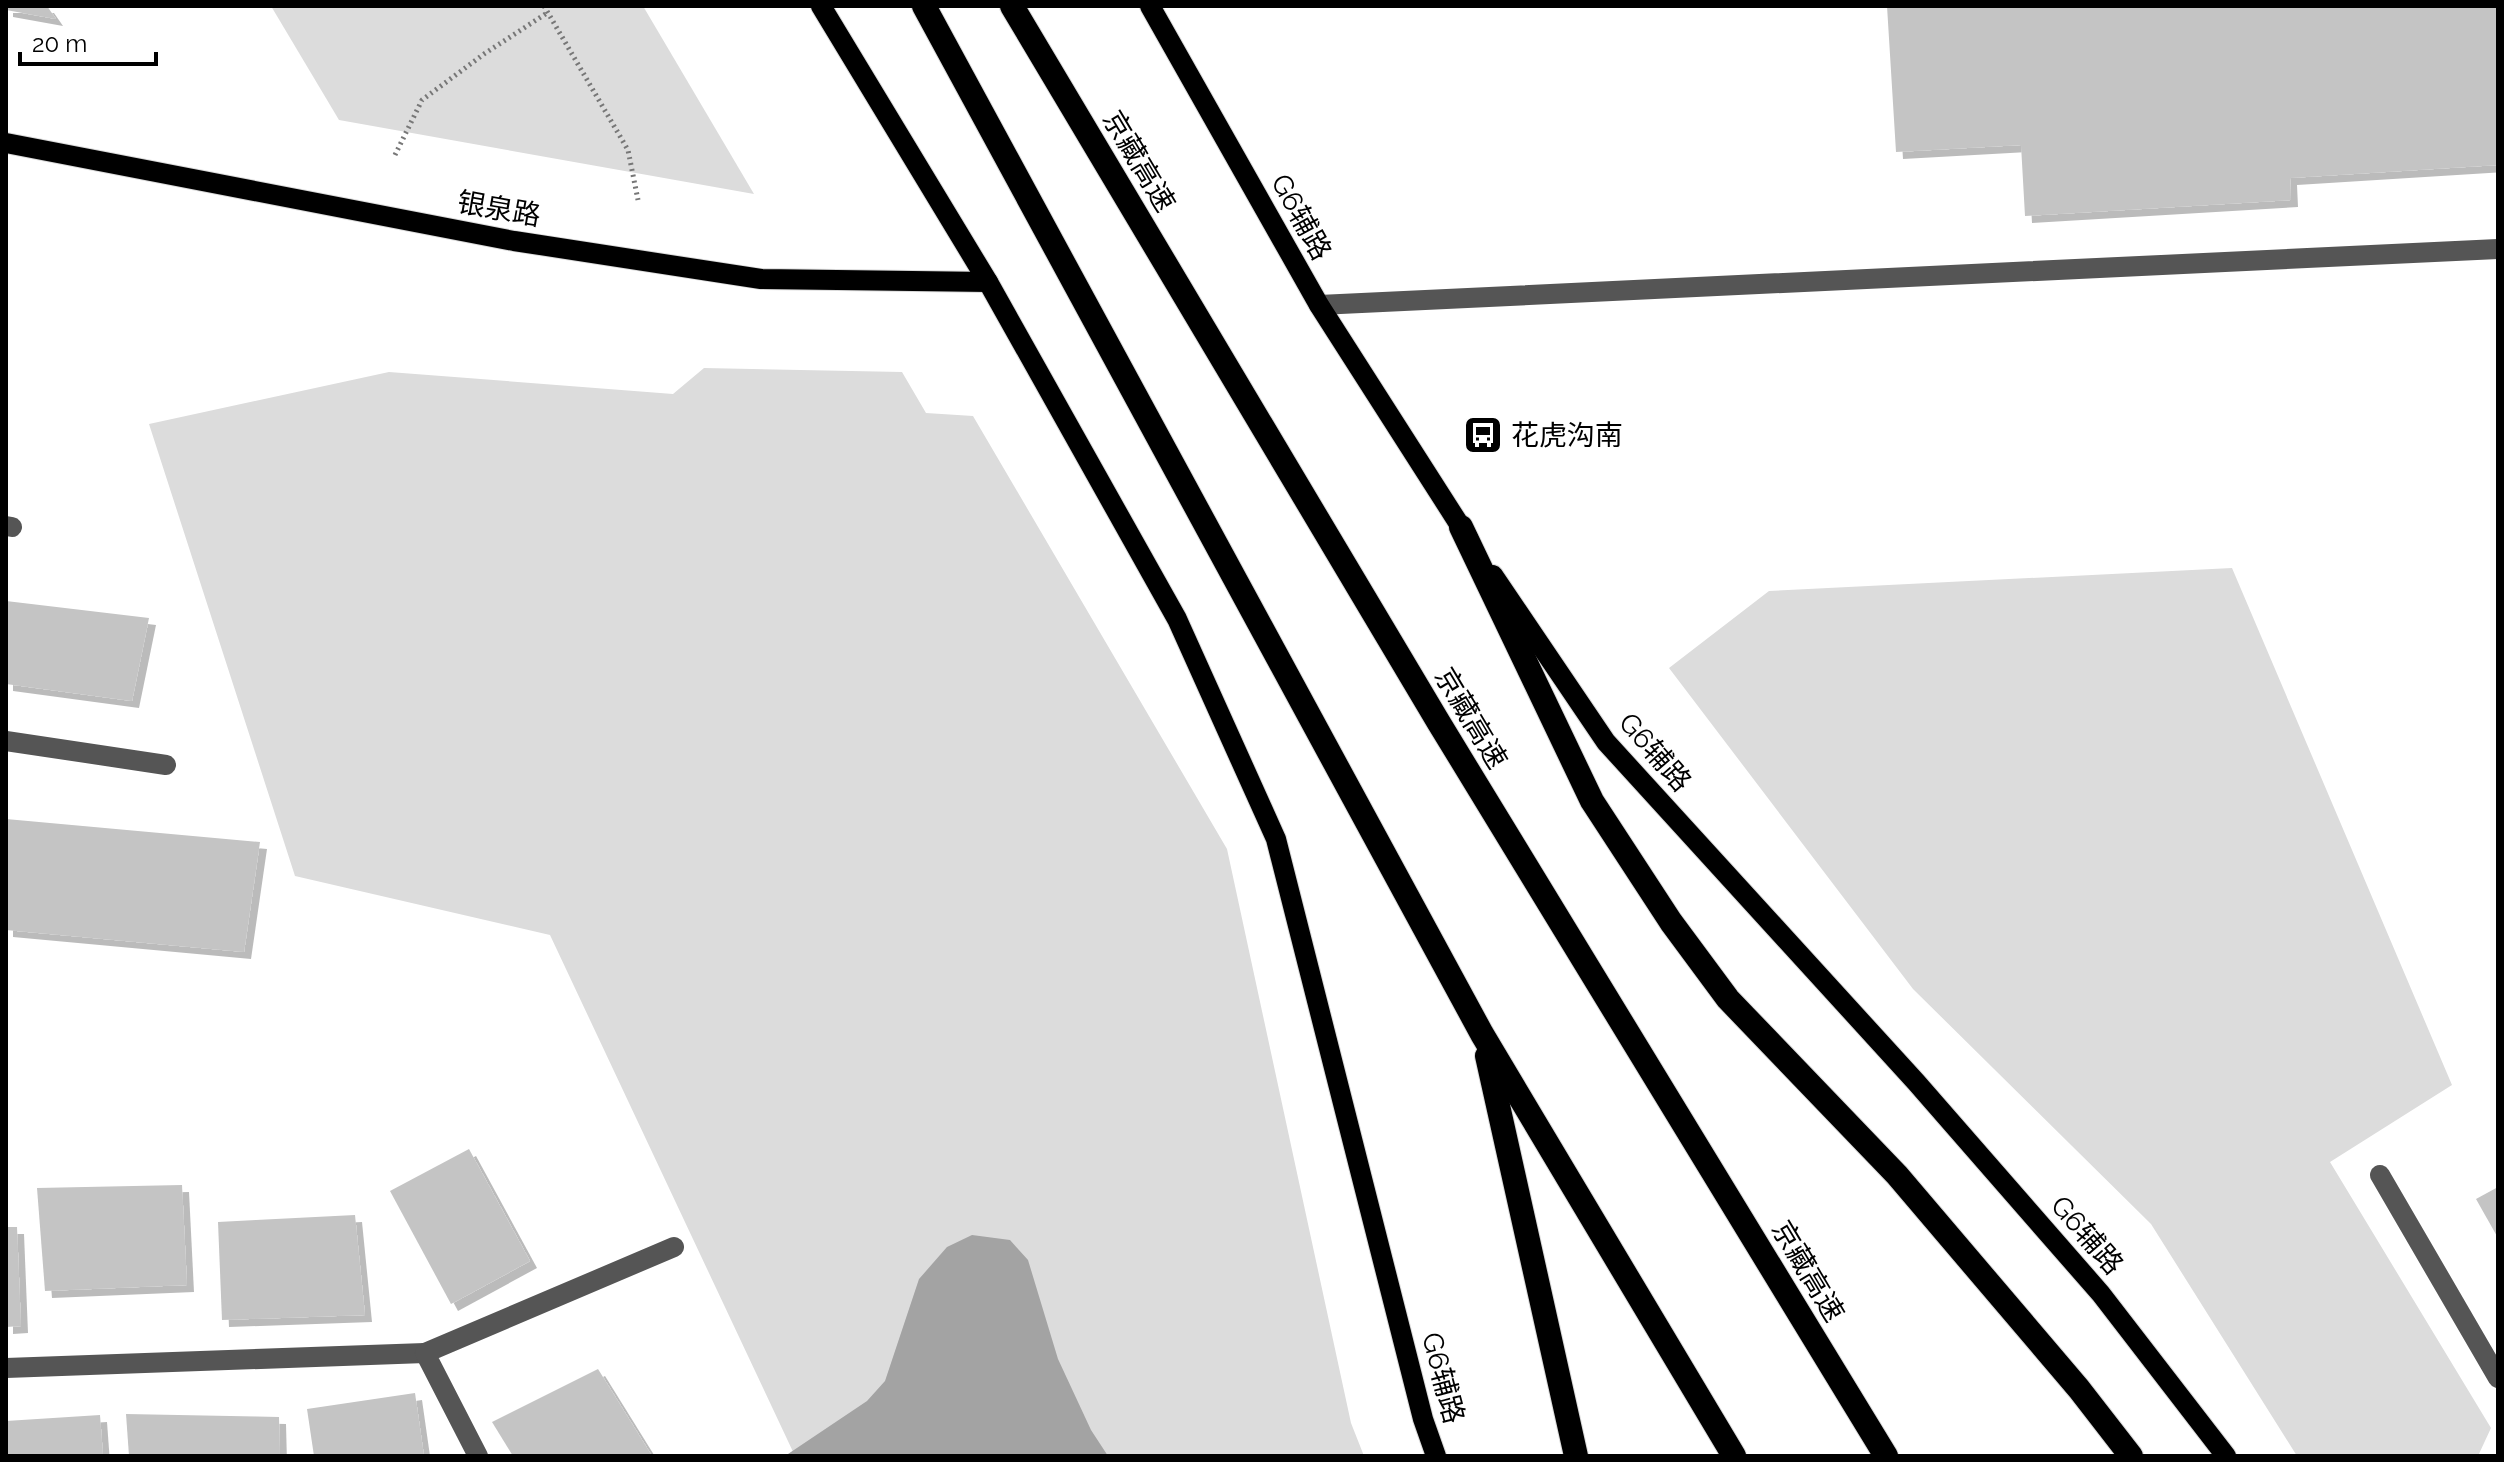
<svg xmlns="http://www.w3.org/2000/svg" width="2504" height="1462" font-family="Raleway,'Noto Sans SC',sans-serif">
<defs>
<filter id="shadow"><feDropShadow dx="7" dy="7" stdDeviation="0" flood-color="#0004"/></filter>
</defs>
<rect width="100%" height="100%" fill="#fff"/>
<g fill="#dcdcdc">
<path d="M271,6H643L754,194L339,120Z"/>
<path d="M704,368L902,372L926,413L973,416L1227,849L1351,1423L1364,1456H795L550,935L295,876L149,424L389,372L673,394Z"/>
<path d="M2232,568L2452,1085L2330,1162L2491,1428L2478,1456H2297L2151,1224L1913,989L1669,668L1769,591Z"/>
</g>
<path fill="#a3a3a3" d="M972,1235L1010,1240L1028,1260L1058,1359L1091,1430L1108,1456H785L867,1401L885,1381L919,1279L947,1247Z"/>
<g fill="#c4c4c4" filter="url(#shadow)">
<path d="M6,6H47L56,19L6,10Z"/>
<path d="M1887,6H2498V165L2290,178L2291,200L2025,216L2021,145L1896,152Z"/>
<path d="M6,601L149,618L132,701L6,684Z"/>
<path d="M6,819L260,842L244,952L6,930Z"/>
<path d="M469,1149L530,1261L451,1304L390,1191Z"/>
<path d="M182,1185L187,1285L45,1291L37,1188Z"/>
<path d="M2498,1187V1238L2476,1199Z"/>
<path d="M355,1215L365,1315L222,1320L218,1222Z"/>
<path d="M6,1227H17L21,1326L6,1327Z"/>
<path d="M598,1369L652,1456H513L492,1422Z"/>
<path d="M415,1393L424,1456H314L307,1409Z"/>
<path d="M126,1414L279,1417L280,1456H129Z"/>
<path d="M100,1415L103,1456H6V1421Z"/>
</g>
<g fill="none" stroke-linecap="round" stroke-linejoin="round">
<defs>
<g id="major">
<path d="M821,6L988,282L1177,619L1276,839L1423,1419L1436,1456"/>
<path d="M1150,6L1319,305L1468,538"/>
<path d="M6,143L514,241L761,279L988,282"/>
<path d="M1493,575L1606,742L1916,1082L2101,1294L2226,1456"/>
</g>
<g id="highway">
<path d="M924,6L1482,1034L1734,1456"/>
<path d="M1012,6L1439,723L1886,1456"/>
<path d="M1461,527L1592,801L1671,922L1728,999L1897,1175L2079,1389L2131,1456"/>
<path d="M1487,1056L1576,1456"/>
</g>
</defs>
<use href="#major" stroke="#dbdbdb" stroke-width="22"/>
<use href="#highway" stroke="#dbdbdb" stroke-width="26"/>
<g stroke="#777" stroke-width="5" stroke-dasharray="2 4" stroke-linecap="butt">
<path d="M544,6L628,150L638,200"/>
<path d="M395,155L422,100L484,54L547,13"/>
</g>
<g stroke="#555" stroke-width="20">
<path d="M1319,305L2498,249"/>
<path d="M6,526L12,527"/>
<path d="M6,741L166,765"/>
<path d="M2380,1175L2498,1378"/>
<path d="M6,1368L425,1353"/>
<path d="M478,1456L425,1353L674,1247"/>
</g>
<use href="#major" stroke="#000" stroke-width="20"/>
<use href="#highway" stroke="#000" stroke-width="24"/>
</g>
<defs>
<symbol id="bus-square" viewBox="-11 -11 22 22"><rect x="-9" y="-9" width="18" height="18" rx="4" fill="#000" stroke="#fff"/><path d="M-5-6H5V4H4V6H2V4H-2V6H-4V4H-5ZM-3.5-4V0h7V-4ZM-3.5 1.2v1.5H-2V1.2ZM2 1.2v1.5H3.5V1.2Z" fill="#fff"/></symbol>
</defs>
<g fill-rule="evenodd">
<use href="#bus-square" x="1461" y="413" width="44" height="44"/>
</g>
<g text-anchor="middle" dominant-baseline="central" stroke-width="6" stroke-linejoin="round" paint-order="stroke">
<g font-size="28" fill="#000" stroke="#fff">
<text transform="translate(1139 161) rotate(59)">京藏高速</text>
<text transform="translate(499 209) rotate(10)">银泉路</text>
<text transform="translate(1301 217) rotate(61)">G6辅路</text>
<text transform="translate(1471 718) rotate(59)">京藏高速</text>
<text transform="translate(1655 752) rotate(49)">G6辅路</text>
<text transform="translate(2087 1235) rotate(49)">G6辅路</text>
<text transform="translate(1808 1271) rotate(59)">京藏高速</text>
<text transform="translate(1443 1378) rotate(75)">G6辅路</text>
</g>
<g font-size="28" fill="#000" stroke="#fff" text-anchor="start">
<text x="1511" y="435">花虎沟南</text>
</g>
</g>
<rect width="2504" height="1462" fill="none" stroke="#000000" stroke-width="16"/>
<path d="M20 52v12h136v-12" fill="none" stroke="#000000" stroke-width="4"/>
<text x="32" y="52" font-size="24" fill="#000000" stroke="#ffffff" stroke-width="6" paint-order="stroke">20 m</text>
</svg>
